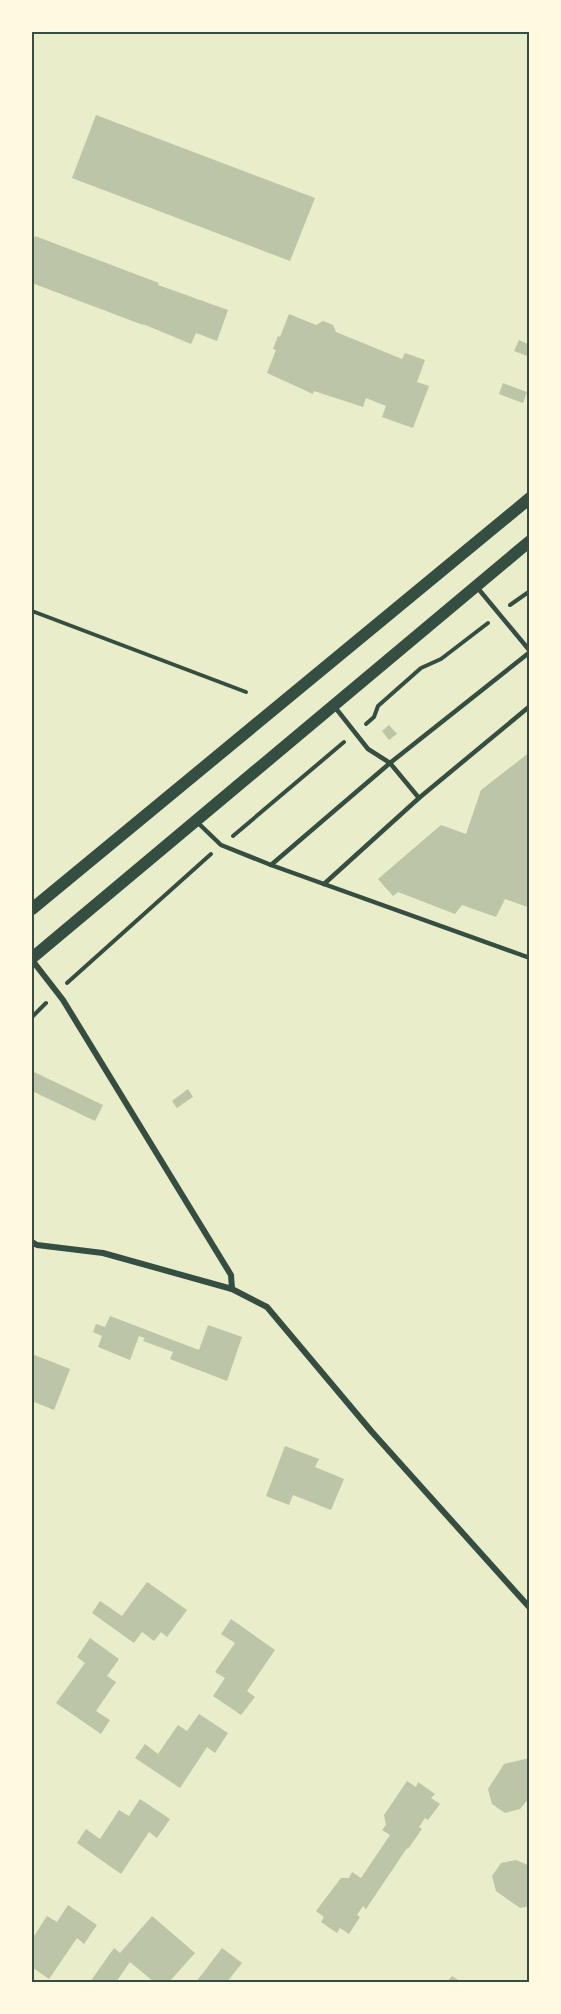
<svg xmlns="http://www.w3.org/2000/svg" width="561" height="2014" font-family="Bitter,serif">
<rect width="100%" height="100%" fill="#e9edc9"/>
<g fill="#bcc5a7">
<path d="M96,115L315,198L290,261L72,178Z"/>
<path d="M35,236L159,283L158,285L228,310L217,341L196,333L191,344L143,324V325L32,283V244Z"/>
<path d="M289,314L316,325L323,321L333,325L336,332L402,359L405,353L425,360L417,382L429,386L413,428L382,417L386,406L366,398L363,407L314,391L313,394L267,373L276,350L273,349L278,336L280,337Z"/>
<path d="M519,340L530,345V357L514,351Z"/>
<path d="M503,383L527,392L523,403L499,394Z"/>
<path d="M389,725L397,734L389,740L382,731Z"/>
<path d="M530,752V849L527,855L530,856V908L505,899L496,917L462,905L455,914L398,892L393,896L378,879L441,825L466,834L481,790Z"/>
<path d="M32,1071L103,1105L95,1121L32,1091Z"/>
<path d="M188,1089L193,1097L177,1108L172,1101Z"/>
<path d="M110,1316L199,1350L208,1325L242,1337L227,1381L170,1359L173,1352L143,1341L145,1338L139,1336L130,1360L98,1347L102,1336L93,1332L96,1324L105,1327Z"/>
<path d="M32,1354L70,1369L54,1410L32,1401Z"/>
<path d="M285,1446L319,1459L315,1467L344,1479L331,1510L293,1495L289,1505L266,1496Z"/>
<path d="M147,1582L187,1610L167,1637L161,1632L154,1641L142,1632L134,1643L92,1613L100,1601L122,1616Z"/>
<path d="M231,1619L275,1650L247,1691L255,1697L241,1715L213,1696L225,1678L215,1672L235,1643L221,1634Z"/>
<path d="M90,1638L119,1659L107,1676L116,1682L96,1711L110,1720L101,1734L56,1703L85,1663L77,1657Z"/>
<path d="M199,1714L228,1733L215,1753L207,1747L180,1788L135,1758L145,1744L158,1754L178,1725L187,1731Z"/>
<path d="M530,1758V1797L520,1809L505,1813L492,1804L488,1789L504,1764Z"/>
<path d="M407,1781L416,1787L418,1782L435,1794L431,1798L440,1804L428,1820L425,1818L419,1827L422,1829L408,1849L407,1848L366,1909L363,1906L357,1915L360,1917L349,1934L340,1928L337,1933L321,1922L324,1917L316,1911L341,1878H349L352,1872L361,1878L390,1835L382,1830L386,1825L384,1815Z"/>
<path d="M140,1799L170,1819L157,1838L149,1832L121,1874L77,1843L86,1829L100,1839L119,1810L129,1816Z"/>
<path d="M516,1860L530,1866V1906L520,1908L496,1891L492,1876L501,1863Z"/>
<path d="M68,1905L97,1925L84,1944L77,1938L49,1979L32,1967V1939L47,1916L57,1922Z"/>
<path d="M152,1916L195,1953L169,1982H154L130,1962L116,1982H90L114,1948L120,1953Z"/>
<path d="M222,1948L242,1963L227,1982H196Z"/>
<path d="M452,1976L461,1982H447Z"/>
</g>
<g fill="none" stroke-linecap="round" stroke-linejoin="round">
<g stroke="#344e41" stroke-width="4">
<path d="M510,605L530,591"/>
<path d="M32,611L246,692"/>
<path d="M366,724L374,717L378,706L421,668L441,659L488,623"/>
<path d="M233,836L344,742"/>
<path d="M67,983L211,854"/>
<path d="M32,1017L46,1003"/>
</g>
<g stroke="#344e41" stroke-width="4.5">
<path d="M476,586L530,651"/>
<path d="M334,706L368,749L390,763L530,652"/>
<path d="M419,798L390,763L271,865L530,958"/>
<path d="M197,822L221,845L271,865"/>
<path d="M324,884L419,798L530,706"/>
</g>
<g stroke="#344e41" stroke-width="6">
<path d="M32,960L63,1000L231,1275L232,1289"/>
<path d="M32,1242L37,1245L103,1253L232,1289L267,1307L372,1432L530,1608"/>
</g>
<g stroke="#344e41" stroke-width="12">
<path d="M32,909L530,498"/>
<path d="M32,958L530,541"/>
</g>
</g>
<rect width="561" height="2014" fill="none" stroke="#fefae0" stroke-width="66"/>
<rect x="33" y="33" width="495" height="1948" fill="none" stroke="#344e41" stroke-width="2"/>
</svg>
